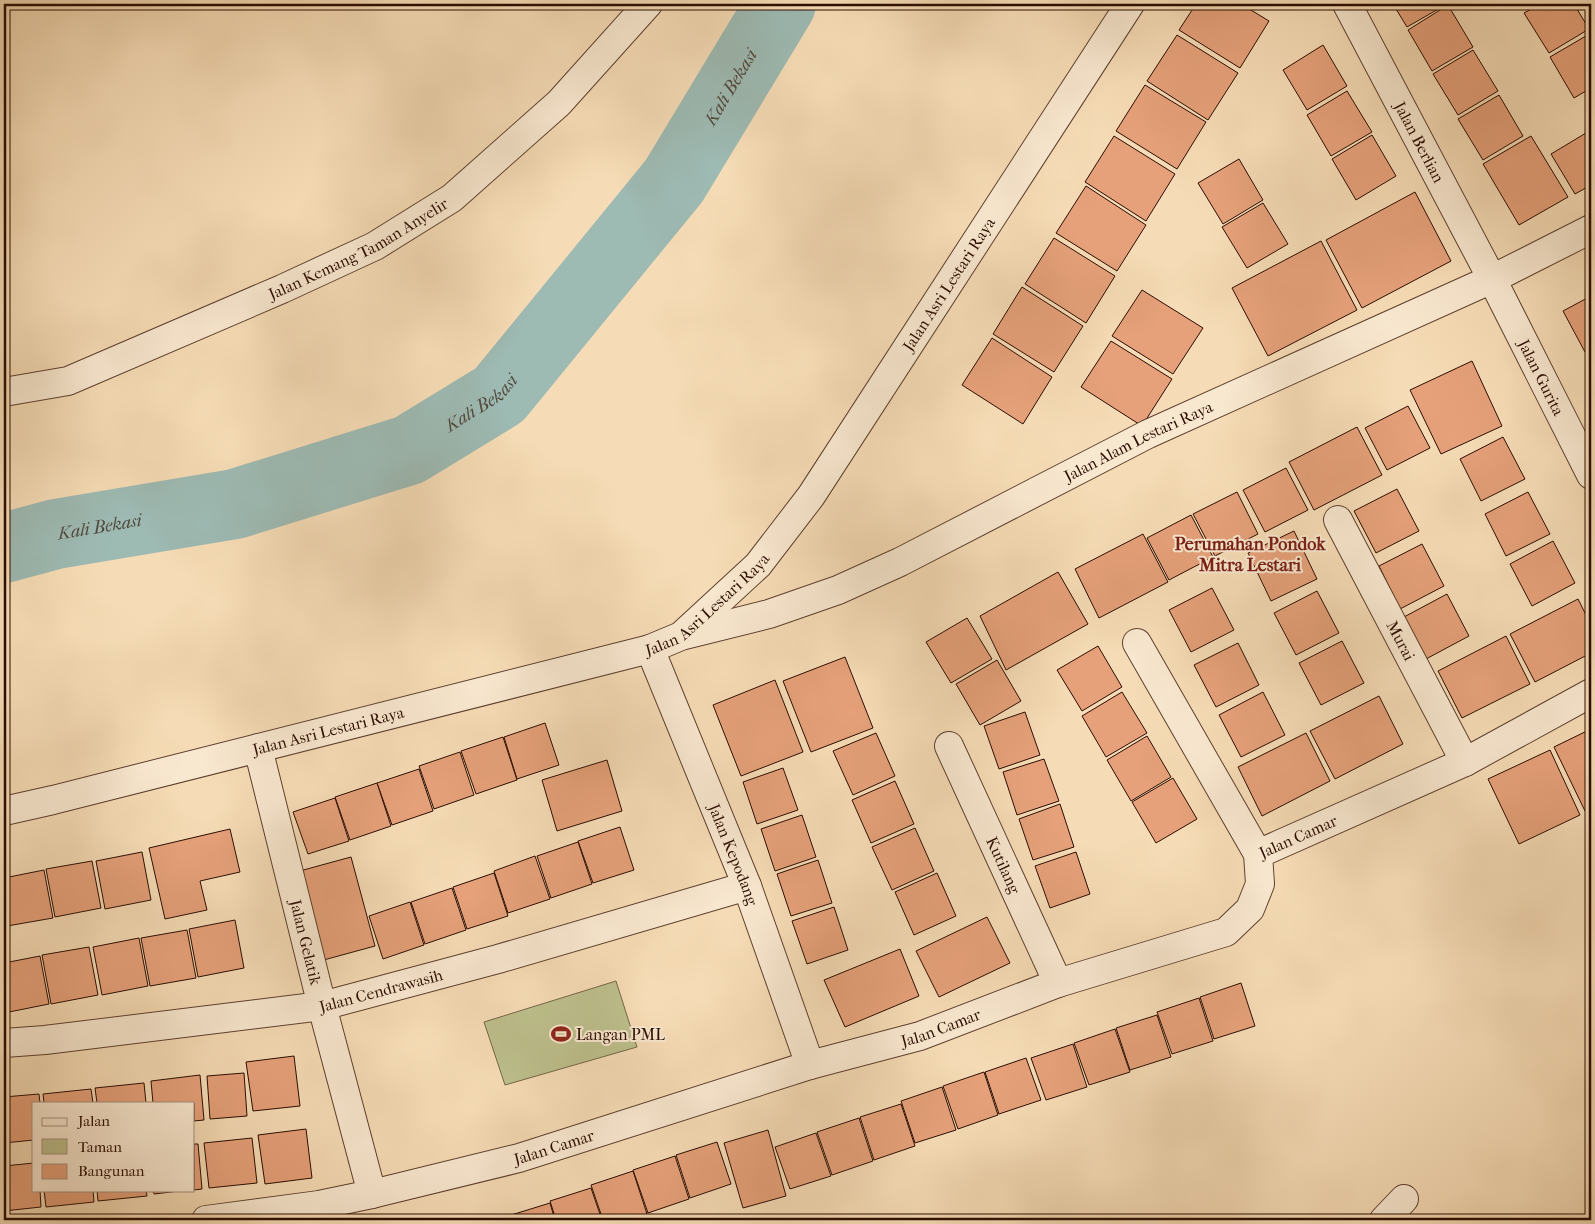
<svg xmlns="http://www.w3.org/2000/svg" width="1595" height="1224" font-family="'IM FELL French Canon',serif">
<rect width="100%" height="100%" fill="#f6dcb6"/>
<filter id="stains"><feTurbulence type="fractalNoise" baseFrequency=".004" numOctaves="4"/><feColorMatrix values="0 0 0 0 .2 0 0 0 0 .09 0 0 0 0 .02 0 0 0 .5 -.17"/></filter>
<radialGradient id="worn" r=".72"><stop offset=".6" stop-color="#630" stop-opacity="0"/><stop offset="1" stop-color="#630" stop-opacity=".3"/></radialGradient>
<path fill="#bdc08d" stroke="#746647" d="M616,981L637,1047L505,1085L484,1022Z"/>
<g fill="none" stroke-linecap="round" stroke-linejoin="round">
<path stroke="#9dbab3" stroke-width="70" id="s1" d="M4,548L56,534L235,504L409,450L499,395L674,181L781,4"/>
</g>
<g fill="#e6a17a" stroke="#2a0c01">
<path d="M1196,4H1241L1269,21L1240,68L1179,30Z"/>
<path d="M1393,4H1447L1407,27Z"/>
<path d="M1540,4H1574L1589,29L1549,53L1524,13Z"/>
<path d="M1448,5L1473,47L1432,71L1408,30Z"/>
<path d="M1591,33V88L1574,98L1550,57Z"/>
<path d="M1177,35L1238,73L1208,120L1147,81Z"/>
<path d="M1323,45L1347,86L1307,110L1283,70Z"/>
<path d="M1473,50L1498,91L1458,115L1433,74Z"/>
<path d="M1145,85L1206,122L1177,169L1116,131Z"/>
<path d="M1347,91L1372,132L1331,156L1307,115Z"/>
<path d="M1499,95L1523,136L1483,160L1458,119Z"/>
<path d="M1591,130V185L1575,194L1551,154Z"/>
<path d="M1372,135L1396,176L1356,200L1332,159Z"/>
<path d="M1114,136L1175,174L1146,221L1085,182Z"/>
<path d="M1531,136L1568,197L1519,225L1483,164Z"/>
<path d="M1239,159L1263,200L1223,224L1198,183Z"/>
<path d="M1086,186L1146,225L1117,271L1056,233Z"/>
<path d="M1415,192L1451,261L1362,308L1326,240Z"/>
<path d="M1263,203L1288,244L1247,268L1222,227Z"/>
<path d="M1054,238L1115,276L1086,323L1025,284Z"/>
<path d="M1321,241L1357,310L1268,356L1232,288Z"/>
<path d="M1022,287L1083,326L1054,372L993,334Z"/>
<path d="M1142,290L1203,328L1173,374L1112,336Z"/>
<path d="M1591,296V349L1585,352L1563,311Z"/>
<path d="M992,338L1052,377L1023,424L962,385Z"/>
<path d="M1111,341L1172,379L1142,426L1081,387Z"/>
<path d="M1472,361L1502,426L1441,454L1410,390Z"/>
<path d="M1408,406L1430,448L1387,470L1365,428Z"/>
<path d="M1357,427L1382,475L1314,510L1289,462Z"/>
<path d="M1503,437L1525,479L1481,501L1460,459Z"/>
<path d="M1286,468L1308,510L1265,532L1243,490Z"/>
<path d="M1397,489L1419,531L1376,553L1354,511Z"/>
<path d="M1237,492L1258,534L1215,556L1193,514Z"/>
<path d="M1528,492L1550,534L1506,556L1485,514Z"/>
<path d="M1191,515L1213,557L1169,580L1147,538Z"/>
<path d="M1294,531L1317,579L1271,601L1248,553Z"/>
<path d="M1143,534L1168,582L1099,618L1075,569Z"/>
<path d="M1553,541L1575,583L1532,606L1510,564Z"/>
<path d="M1422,544L1444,586L1400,609L1379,566Z"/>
<path d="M1058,572L1088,624L1006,670L980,616Z"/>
<path d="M1212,588L1234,630L1191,652L1169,610Z"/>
<path d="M1317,591L1339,633L1296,655L1274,613Z"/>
<path d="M1447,594L1469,636L1426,659L1404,617Z"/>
<path d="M1578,599L1591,625V653L1535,682L1510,634Z"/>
<path d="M967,618L992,659L951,683L926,642Z"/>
<path d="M1506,636L1530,684L1462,718L1438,671Z"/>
<path d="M1342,641L1364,683L1321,705L1299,663Z"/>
<path d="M1238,643L1259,685L1216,707L1194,665Z"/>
<path d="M1098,646L1122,687L1082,711L1057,670Z"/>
<path d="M845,657L873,728L811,752L783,681Z"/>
<path d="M997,660L1021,701L980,725L956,684Z"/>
<path d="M775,680L803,752L741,776L713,705Z"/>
<path d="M1122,692L1147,733L1106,757L1082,716Z"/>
<path d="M1263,692L1285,735L1241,757L1219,715Z"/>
<path d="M1379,696L1403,744L1335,779L1310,731Z"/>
<path d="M1025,712L1040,755L999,769L984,726Z"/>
<path d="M545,723L559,765L517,779L504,737Z"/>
<path d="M1591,729V808L1585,811L1554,747Z"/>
<path d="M876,733L895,776L853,795L833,751Z"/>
<path d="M1306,733L1330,781L1262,816L1238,767Z"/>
<path d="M1147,736L1171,777L1131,801L1107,760Z"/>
<path d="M503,737L517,780L476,794L461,751Z"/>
<path d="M1550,750L1580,815L1519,844L1488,779Z"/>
<path d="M460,752L474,795L434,809L419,766Z"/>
<path d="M1044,759L1059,801L1017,815L1003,772Z"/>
<path d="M607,760L622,811L557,831L542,780Z"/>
<path d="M783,768L798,810L757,824L743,782Z"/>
<path d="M419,769L433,811L392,825L377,783Z"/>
<path d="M1173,778L1197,819L1156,843L1132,802Z"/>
<path d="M895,781L914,824L871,843L852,800Z"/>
<path d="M377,783L391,826L350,840L335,797Z"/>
<path d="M335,798L349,841L308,854L293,812Z"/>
<path d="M1060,804L1074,847L1033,860L1019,819Z"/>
<path d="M802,815L816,857L775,871L761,829Z"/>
<path d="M620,827L634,870L593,883L578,841Z"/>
<path d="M915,828L934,871L892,890L872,847Z"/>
<path d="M230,829L240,872L200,881L207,910L165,919L149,848Z"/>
<path d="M578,842L592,884L551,898L537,856Z"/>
<path d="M142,852L151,900L105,909L96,861Z"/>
<path d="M1076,852L1090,894L1050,908L1035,866Z"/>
<path d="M535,856L550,899L508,913L494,871Z"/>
<path d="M351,857L375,946L320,961L296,872Z"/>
<path d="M818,860L832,903L791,916L777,874Z"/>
<path d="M92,861L101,908L55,917L46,869Z"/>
<path d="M44,870L53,918L7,926L4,911V878Z"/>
<path d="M494,873L508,916L467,929L453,887Z"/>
<path d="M937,873L956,916L914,935L895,892Z"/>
<path d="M452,888L466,930L425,944L411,902Z"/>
<path d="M410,902L424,945L383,959L369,916Z"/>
<path d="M834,907L848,950L807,964L792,921Z"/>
<path d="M987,917L1010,963L939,997L916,951Z"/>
<path d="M235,920L244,968L198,977L189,929Z"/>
<path d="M187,930L196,978L150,986L141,938Z"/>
<path d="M139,938L148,986L102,995L93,947Z"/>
<path d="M89,947L98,995L51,1004L42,955Z"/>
<path d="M900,949L919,996L845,1027L824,980Z"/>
<path d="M40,956L49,1004L4,1013V963Z"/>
<path d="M1241,983L1255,1026L1214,1039L1200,997Z"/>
<path d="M1199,998L1213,1041L1172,1054L1157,1012Z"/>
<path d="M1157,1015L1171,1057L1130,1070L1116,1028Z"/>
<path d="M1115,1029L1130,1072L1089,1085L1074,1043Z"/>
<path d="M1073,1044L1087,1087L1046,1100L1031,1058Z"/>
<path d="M294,1056L300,1106L253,1111L246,1062Z"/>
<path d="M1026,1058L1041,1100L999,1114L985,1072Z"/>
<path d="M984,1072L998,1115L958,1129L943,1086Z"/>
<path d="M244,1073L247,1116L210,1119L207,1076Z"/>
<path d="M200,1075L204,1120L194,1121V1103H153L151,1081Z"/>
<path d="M144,1083L146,1103H97L95,1088Z"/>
<path d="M942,1087L956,1130L915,1143L901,1101Z"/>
<path d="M91,1089L93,1103H44L43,1094Z"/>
<path d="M39,1094L40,1103H34V1140L4,1143V1097Z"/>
<path d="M901,1104L915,1146L874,1160L860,1117Z"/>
<path d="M859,1118L873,1161L832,1175L817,1132Z"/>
<path d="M306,1129L312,1178L265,1184L258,1135Z"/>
<path d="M768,1130L786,1196L743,1208L724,1143Z"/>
<path d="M816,1133L831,1176L790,1189L775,1147Z"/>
<path d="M252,1138L257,1183L209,1188L204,1143Z"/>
<path d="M717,1142L731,1184L690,1198L676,1155Z"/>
<path d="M194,1144H198L202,1189L194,1190Z"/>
<path d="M675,1156L689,1199L648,1213L633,1170Z"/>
<path d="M34,1163V1190H40L41,1207L4,1211V1166Z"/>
<path d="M633,1171L647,1214L627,1220H603L591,1185Z"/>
<path d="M591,1188L602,1220H556L550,1201Z"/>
<path d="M44,1190H93L94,1202L46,1207Z"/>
<path d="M97,1190H146L147,1196L98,1201Z"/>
<path d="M153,1190H188L154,1194Z"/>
<path d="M550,1203L555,1220H509L508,1216Z"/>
</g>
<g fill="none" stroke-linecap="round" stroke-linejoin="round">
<defs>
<g id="minor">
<path id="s2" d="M1347,4L1492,279L1591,475"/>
<path id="s3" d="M4,392L68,381L282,289L375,246L452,198L559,103L648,4"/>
<path id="s4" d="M1338,520L1465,762"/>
<path id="s5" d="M685,635L769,614L838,590L900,562L1148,434L1492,279L1591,229"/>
<path d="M1137,643L1258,854"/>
<path id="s6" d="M650,649L747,886L810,1065"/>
<path id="s7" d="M949,746L1058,983"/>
<path id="s8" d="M258,748L322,1006L372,1194"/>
<path id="s9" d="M4,811L53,800L650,649L681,636L758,565L811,496L1130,4"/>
<path id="s10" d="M4,1043L45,1040L322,1006L498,959L747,886"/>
<path id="s11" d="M206,1220L319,1205L372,1194L519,1158L810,1065L920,1036L1058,983L1226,932L1250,909L1260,884L1258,854L1465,762L1591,693"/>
<path d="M1384,1220L1404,1199"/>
</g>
</defs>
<use href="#minor" stroke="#5d402e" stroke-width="30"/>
<use href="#minor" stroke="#f9e8d0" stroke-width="28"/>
</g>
<defs>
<symbol id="stadium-bare" viewBox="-9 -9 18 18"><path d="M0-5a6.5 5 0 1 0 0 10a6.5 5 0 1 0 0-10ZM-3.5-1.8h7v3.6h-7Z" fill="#8f2418" stroke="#f9e8d0" stroke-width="2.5" paint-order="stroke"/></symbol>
</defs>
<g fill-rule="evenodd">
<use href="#stadium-bare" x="547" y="1020" width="28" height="28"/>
</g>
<g text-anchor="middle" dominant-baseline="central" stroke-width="4" stroke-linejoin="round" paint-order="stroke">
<g font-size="16" fill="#2a0c01" stroke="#f9e8d0">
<text stroke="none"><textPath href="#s2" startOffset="156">Jalan Berlian</textPath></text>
<text stroke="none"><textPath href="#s3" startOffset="384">Jalan Kemang Taman Anyelir</textPath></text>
<text stroke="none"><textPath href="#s9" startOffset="1144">Jalan Asri Lestari Raya</textPath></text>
<text stroke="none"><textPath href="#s2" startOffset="421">Jalan Gurita</textPath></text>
<text stroke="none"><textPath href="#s5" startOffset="495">Jalan Alam Lestari Raya</textPath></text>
<text stroke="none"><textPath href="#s9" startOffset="739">Jalan Asri Lestari Raya</textPath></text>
<text stroke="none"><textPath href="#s4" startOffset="136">Murai</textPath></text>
<text stroke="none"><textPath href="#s9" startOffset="334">Jalan Asri Lestari Raya</textPath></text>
<text stroke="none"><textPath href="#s11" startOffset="1196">Jalan Camar</textPath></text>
<text stroke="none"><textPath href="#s6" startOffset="222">Jalan Kepodang</textPath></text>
<text stroke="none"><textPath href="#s7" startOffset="131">Kutilang</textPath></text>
<text stroke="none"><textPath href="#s8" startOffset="200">Jalan Gelatik</textPath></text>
<text stroke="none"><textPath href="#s10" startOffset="381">Jalan Cendrawasih</textPath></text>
<text stroke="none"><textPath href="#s11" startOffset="761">Jalan Camar</textPath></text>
<text stroke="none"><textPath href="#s11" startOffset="356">Jalan Camar</textPath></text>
</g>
<g font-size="16" fill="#2a0c01" stroke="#f9e8d0" text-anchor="start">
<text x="576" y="1034">Langan PML</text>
</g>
<g font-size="18" font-style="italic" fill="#52493f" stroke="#f9e8d0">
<text stroke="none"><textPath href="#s1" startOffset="909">Kali Bekasi</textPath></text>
<text stroke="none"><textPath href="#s1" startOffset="504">Kali Bekasi</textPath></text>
<text stroke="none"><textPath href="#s1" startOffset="98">Kali Bekasi</textPath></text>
</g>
<g font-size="18" font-weight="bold" fill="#7a1f14" stroke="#f9e8d0">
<text x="1250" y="544">Perumahan Pondok<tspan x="1250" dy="21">Mitra Lestari</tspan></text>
</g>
</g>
<rect width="1595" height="1224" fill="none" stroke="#f6dcb6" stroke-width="20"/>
<rect x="5" y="5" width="1585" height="1214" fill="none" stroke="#2a0c01" stroke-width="2.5"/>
<rect x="10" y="10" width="1575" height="1204" fill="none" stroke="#2a0c01"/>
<rect x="32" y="1102" width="162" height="90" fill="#f9e8d0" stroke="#a6907d"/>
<rect x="42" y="1118" width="25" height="8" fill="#f9e8d0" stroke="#a6907d"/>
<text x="78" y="1126" font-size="15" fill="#2a0c01">Jalan</text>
<rect x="42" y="1139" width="25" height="15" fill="#bdc08d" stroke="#a6907d"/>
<text x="78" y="1152" font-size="15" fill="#2a0c01">Taman</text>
<rect x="42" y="1164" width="25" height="15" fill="#e6a17a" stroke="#a6907d"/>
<text x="78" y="1176" font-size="15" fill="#2a0c01">Bangunan</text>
<rect width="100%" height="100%" filter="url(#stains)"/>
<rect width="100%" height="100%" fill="url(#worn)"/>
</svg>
